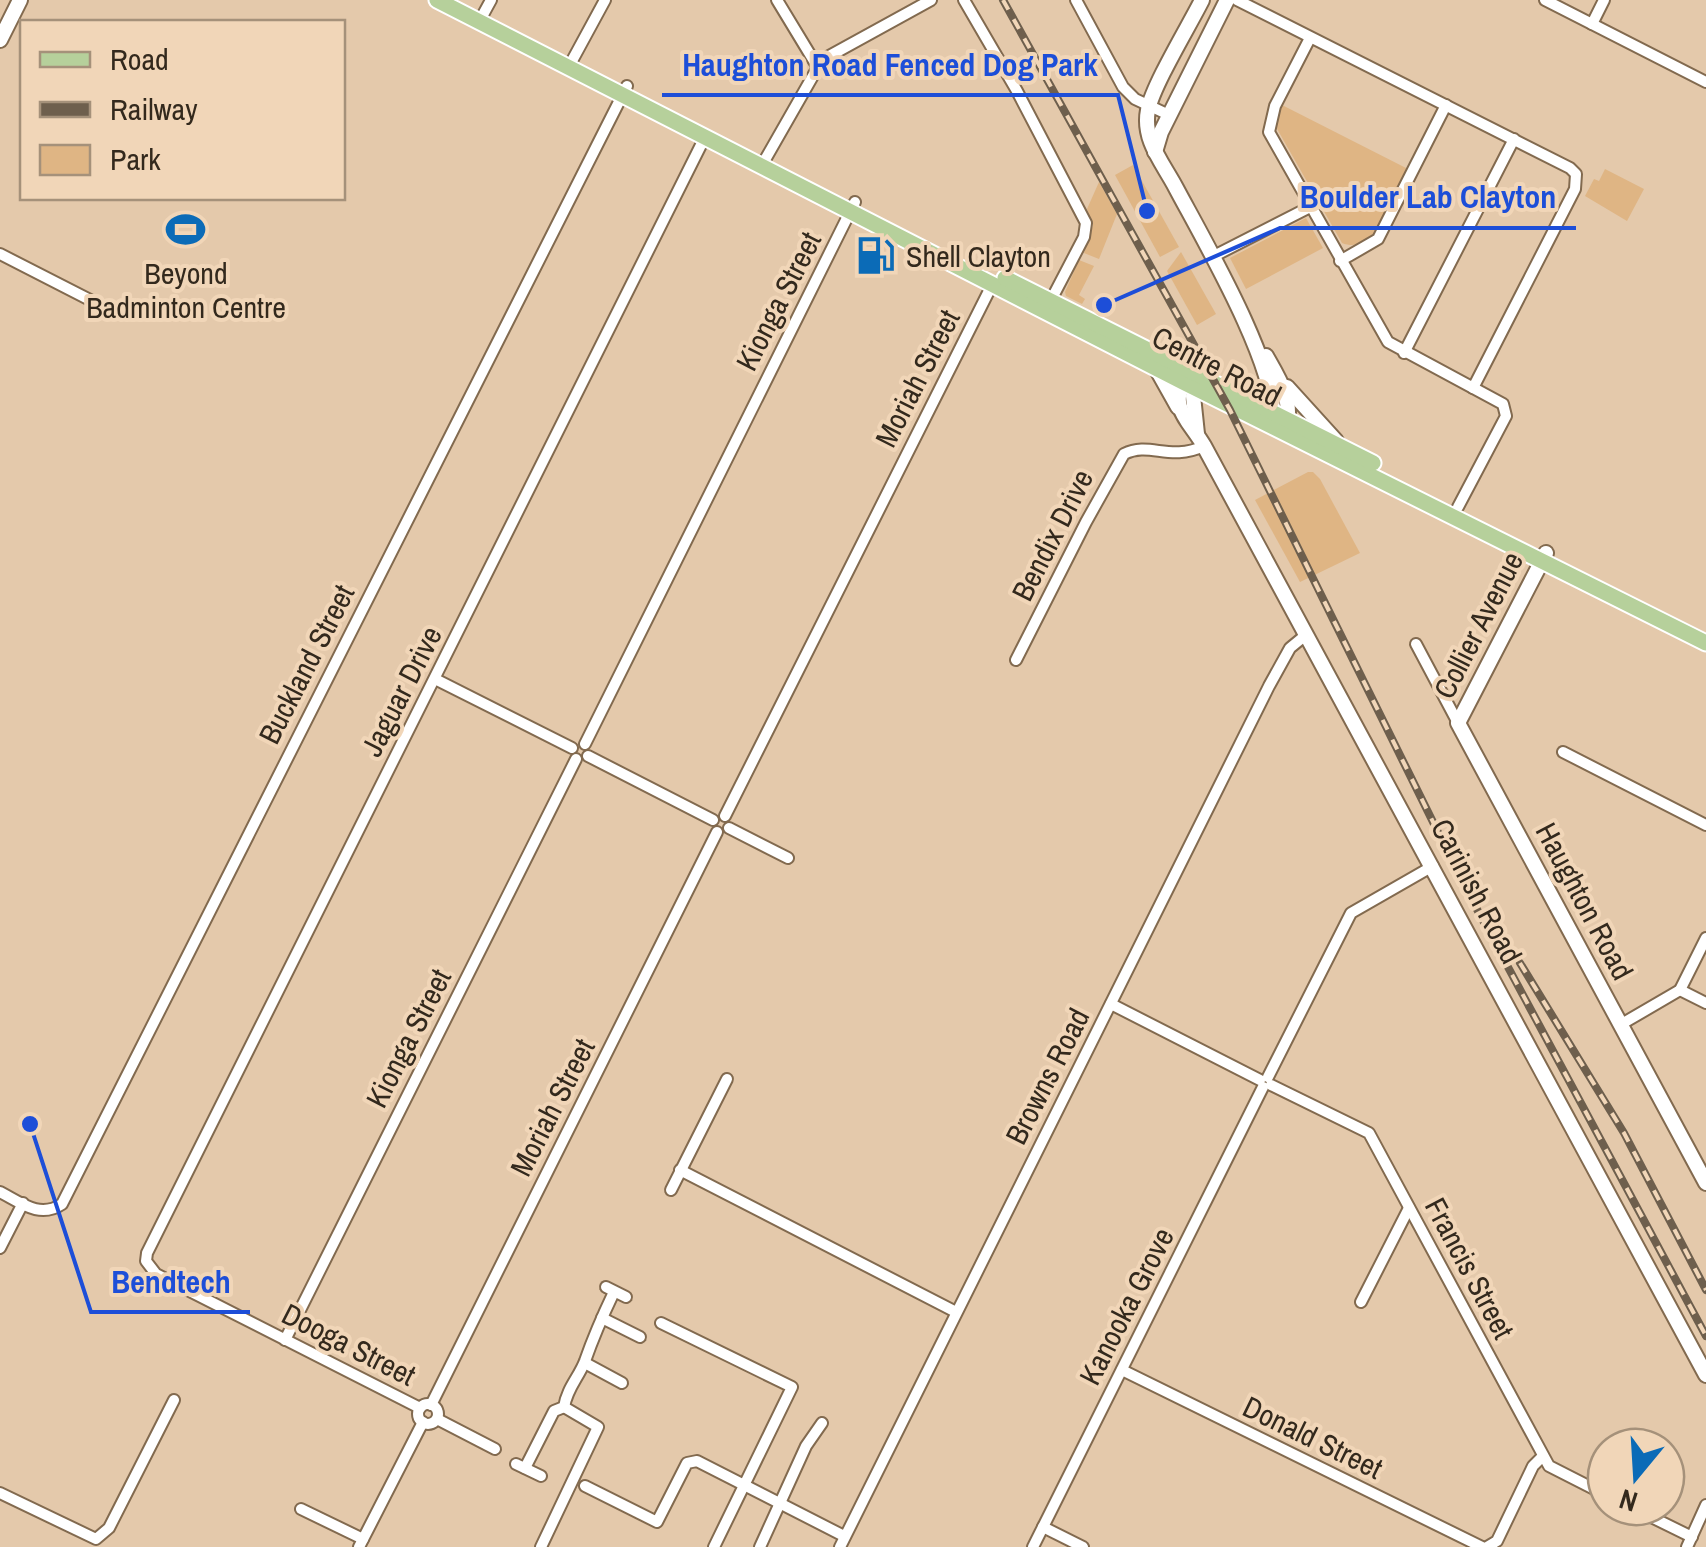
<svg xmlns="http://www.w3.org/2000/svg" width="1706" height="1547" font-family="'Archivo Narrow',sans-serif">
<rect width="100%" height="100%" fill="#e4c9ab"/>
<g fill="#dfb584">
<path d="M1282,105L1408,169C1395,194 1378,257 1342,243L1276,127L1275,121Z"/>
<path d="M1133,165L1179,247L1160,257L1115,175Z"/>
<path d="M1605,169L1644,189L1627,221L1585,196L1594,179L1599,181Z"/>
<path d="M1099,182L1117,214L1099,259L1084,253L1093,225L1087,209Z"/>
<path d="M1306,218L1323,248L1246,289L1230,258Z"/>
<path d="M1181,252L1216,314L1197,325L1167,271Z"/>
<path d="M1079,260L1094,266L1079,295L1085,299L1082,304L1066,296L1065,292Z"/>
<path d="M1308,472H1313L1320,479L1360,553L1300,582L1255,500Z"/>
</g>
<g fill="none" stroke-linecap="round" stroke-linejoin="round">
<defs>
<g id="street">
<path d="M777,0L817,66"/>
<path d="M964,0L1017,91L1086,223L1084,237L1049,304"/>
<path d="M1076,0L1123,87L1135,99L1169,115"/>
<path d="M1237,0L1570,168L1576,174L1575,189L1473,388"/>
<path d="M1545,0L1706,82"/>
<path d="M479,22L491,0"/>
<path d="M1592,24L1604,0"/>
<path d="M1310,38L1275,106L1269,132L1388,342L1503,404L1506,416L1458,507"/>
<path d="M573,59L605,0"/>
<path d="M762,165L822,60L931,0"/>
<path d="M0,254L94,302"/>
<path d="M1212,257L1310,207"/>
<path d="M1340,261L1378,239L1446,105"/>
<path d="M1404,353L1514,139"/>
<path d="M1416,644L1458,723"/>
<path d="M1016,660L1086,522L1124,454C1150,441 1169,462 1204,446"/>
<path d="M435,679L572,748"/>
<path d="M585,744L855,202"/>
<path d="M1563,752L1706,825"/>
<path d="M588,756L713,820"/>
<path d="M725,816L993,283"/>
<path d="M729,828L788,858"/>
<path d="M1680,990L1706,1003"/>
<path d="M1111,1004L1260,1080"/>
<path d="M1620,1025L1680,990L1706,938"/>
<path d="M1268,1077L1351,913L1433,866"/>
<path d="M1271,1085L1369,1133L1549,1466L1606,1495"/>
<path d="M680,1170L956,1312"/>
<path d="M671,1190L727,1079"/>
<path d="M0,1192C21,1203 40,1219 62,1204L627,86"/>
<path d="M0,1248L23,1203"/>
<path d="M606,1287L626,1297"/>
<path d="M1361,1302L1409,1208"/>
<path d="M602,1318L640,1337"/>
<path d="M661,1323L792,1387L714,1547"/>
<path d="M285,1340L576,759"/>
<path d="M585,1363L622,1383"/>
<path d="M1122,1370L1482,1547"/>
<circle cx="428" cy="1414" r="10"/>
<path d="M431,1405L717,832"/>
<path d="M420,1408L156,1274L146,1261L147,1253L705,137"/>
<path d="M437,1419L495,1449"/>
<path d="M516,1464L541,1476"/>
<path d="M525,1468L554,1411L564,1407C567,1388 579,1377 585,1361C593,1338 603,1315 614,1292"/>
<path d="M585,1486L657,1522L687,1463L697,1461L844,1536"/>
<path d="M0,1493L96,1539L109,1528L174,1400"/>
<path d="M1631,1507L1692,1537"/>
<path d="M301,1509L363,1539"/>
<path d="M1043,1527L1083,1547"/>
<path d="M359,1547L423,1422"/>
<path d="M541,1547L598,1427L564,1407"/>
<path d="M760,1547L806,1446L822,1423"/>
<path d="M840,1547L1269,686L1290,648L1307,634"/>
<path d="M1033,1547L1263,1087"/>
<path d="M1487,1547L1497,1541L1533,1466L1543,1456"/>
<path d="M1687,1547L1706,1505"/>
</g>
<g id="secondary">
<path d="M1202,0C1189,26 1153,85 1148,110C1142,140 1163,163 1176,188C1202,237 1278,367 1273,420"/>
<path d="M0,40L20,0"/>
<path d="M1155,152L1161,132L1227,0"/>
<path d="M1266,356C1278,377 1295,403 1285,428"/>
<path d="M1155,366L1178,407"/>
<path d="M1187,377C1166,406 1190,421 1204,446L1706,1375"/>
<path d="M1287,387L1336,441"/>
<path d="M1197,434L1193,396L1198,381"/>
<path d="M1546,553L1458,723L1706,1183"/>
</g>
<g id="primary">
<path d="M437,0L1183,382L1706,643"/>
<path d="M1005,278L1373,463"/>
</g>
</defs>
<use href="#street" stroke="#826a4f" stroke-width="14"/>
<use href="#secondary" stroke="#826a4f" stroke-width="18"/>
<use href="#primary" stroke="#fff" stroke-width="19"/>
<use href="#street" stroke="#fff" stroke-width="10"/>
<use href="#secondary" stroke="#fff" stroke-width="14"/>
<use href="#primary" stroke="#b6d09b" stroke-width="15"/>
<defs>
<g id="rail">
<path d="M1003,0L1230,410L1465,887L1706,1336"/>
<path d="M1520,963L1624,1133L1706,1290"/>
</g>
</defs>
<use href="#rail" stroke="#6e5f4d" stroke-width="8"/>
<use href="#rail" stroke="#f1d6b8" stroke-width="4" stroke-dasharray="11" stroke-linecap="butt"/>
</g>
<defs>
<symbol id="stadium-bare" viewBox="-9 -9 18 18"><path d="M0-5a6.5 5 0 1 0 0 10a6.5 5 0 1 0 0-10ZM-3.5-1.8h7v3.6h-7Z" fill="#0b6bb7" stroke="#f1d6b8" stroke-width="2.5" paint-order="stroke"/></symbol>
<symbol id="fuel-bare" viewBox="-9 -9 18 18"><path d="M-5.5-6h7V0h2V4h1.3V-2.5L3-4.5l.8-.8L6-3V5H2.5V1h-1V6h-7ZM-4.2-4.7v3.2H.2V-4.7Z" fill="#0b6bb7" stroke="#f1d6b8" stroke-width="2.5" paint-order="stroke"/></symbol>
</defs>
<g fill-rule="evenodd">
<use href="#stadium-bare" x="158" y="202" width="55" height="55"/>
<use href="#fuel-bare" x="848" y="228" width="55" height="55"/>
</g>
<g text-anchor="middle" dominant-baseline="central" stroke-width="8" stroke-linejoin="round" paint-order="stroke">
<g font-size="30" fill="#33291d" stroke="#f1d6b8" text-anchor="start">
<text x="906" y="256">Shell Clayton</text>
<text x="186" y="273" text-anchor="middle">Beyond<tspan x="186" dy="34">Badminton Centre</tspan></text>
</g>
<g font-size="30" fill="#33291d" stroke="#f1d6b8">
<text transform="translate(778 301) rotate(-63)">Kionga Street</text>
<text transform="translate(1217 366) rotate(27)">Centre Road</text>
<text transform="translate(917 378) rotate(-63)">Moriah Street</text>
<text transform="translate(1052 535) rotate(-63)">Bendix Drive</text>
<text transform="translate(1478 625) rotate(-63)">Collier Avenue</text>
<text transform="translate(306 664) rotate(-63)">Buckland Street</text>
<text transform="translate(401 691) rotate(-63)">Jaguar Drive</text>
<text transform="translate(1477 891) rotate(62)">Carinish Road</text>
<text transform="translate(1585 901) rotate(62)">Haughton Road</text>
<text transform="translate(408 1038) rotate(-63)">Kionga Street</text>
<text transform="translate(1047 1076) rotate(-63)">Browns Road</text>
<text transform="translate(552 1107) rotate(-63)">Moriah Street</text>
<text transform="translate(1470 1268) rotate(62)">Francis Street</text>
<text transform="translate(1126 1306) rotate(-63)">Kanooka Grove</text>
<text transform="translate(349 1344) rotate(27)">Dooga Street</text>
<text transform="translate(1313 1437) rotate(26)">Donald Street</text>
</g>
</g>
<path fill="none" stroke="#1d4ed8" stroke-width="4" d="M1147 211L1118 95H662M1104 305L1280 228H1576M30 1124L91 1312H250"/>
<g fill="#1d4ed8" stroke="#f1d6b8" stroke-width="4">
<circle cx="1147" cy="211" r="10"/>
<circle cx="1104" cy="305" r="10"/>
<circle cx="30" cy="1124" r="10"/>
</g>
<g font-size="32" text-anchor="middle" font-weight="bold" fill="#1d4ed8" stroke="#f1d6b8" stroke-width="8" stroke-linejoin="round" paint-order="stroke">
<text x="890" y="76">Haughton Road Fenced Dog Park</text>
<text x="1428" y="208">Boulder Lab Clayton</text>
<text x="171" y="1293">Bendtech</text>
</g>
<rect x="20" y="20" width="325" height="180" fill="#f1d6b8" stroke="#a5917a" stroke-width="2.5"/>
<rect x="40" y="52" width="50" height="15" fill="#b6d09b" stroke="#a5917a" stroke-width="2.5"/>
<text x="110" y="70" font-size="30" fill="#33291d">Road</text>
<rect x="40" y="102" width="50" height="15" fill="#6e5f4d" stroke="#a5917a" stroke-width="2.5"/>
<text x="110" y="120" font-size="30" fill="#33291d">Railway</text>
<rect x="40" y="145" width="50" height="30" fill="#dfb584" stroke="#a5917a" stroke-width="2.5"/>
<text x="110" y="170" font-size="30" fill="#33291d">Park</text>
<g transform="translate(1636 1477) rotate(198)"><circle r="48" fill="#f1d6b8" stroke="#a5917a" stroke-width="2.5"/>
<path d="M0-8L18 38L0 25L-18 38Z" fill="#0b6bb7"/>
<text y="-15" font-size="28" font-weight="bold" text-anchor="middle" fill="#33291d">N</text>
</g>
</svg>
